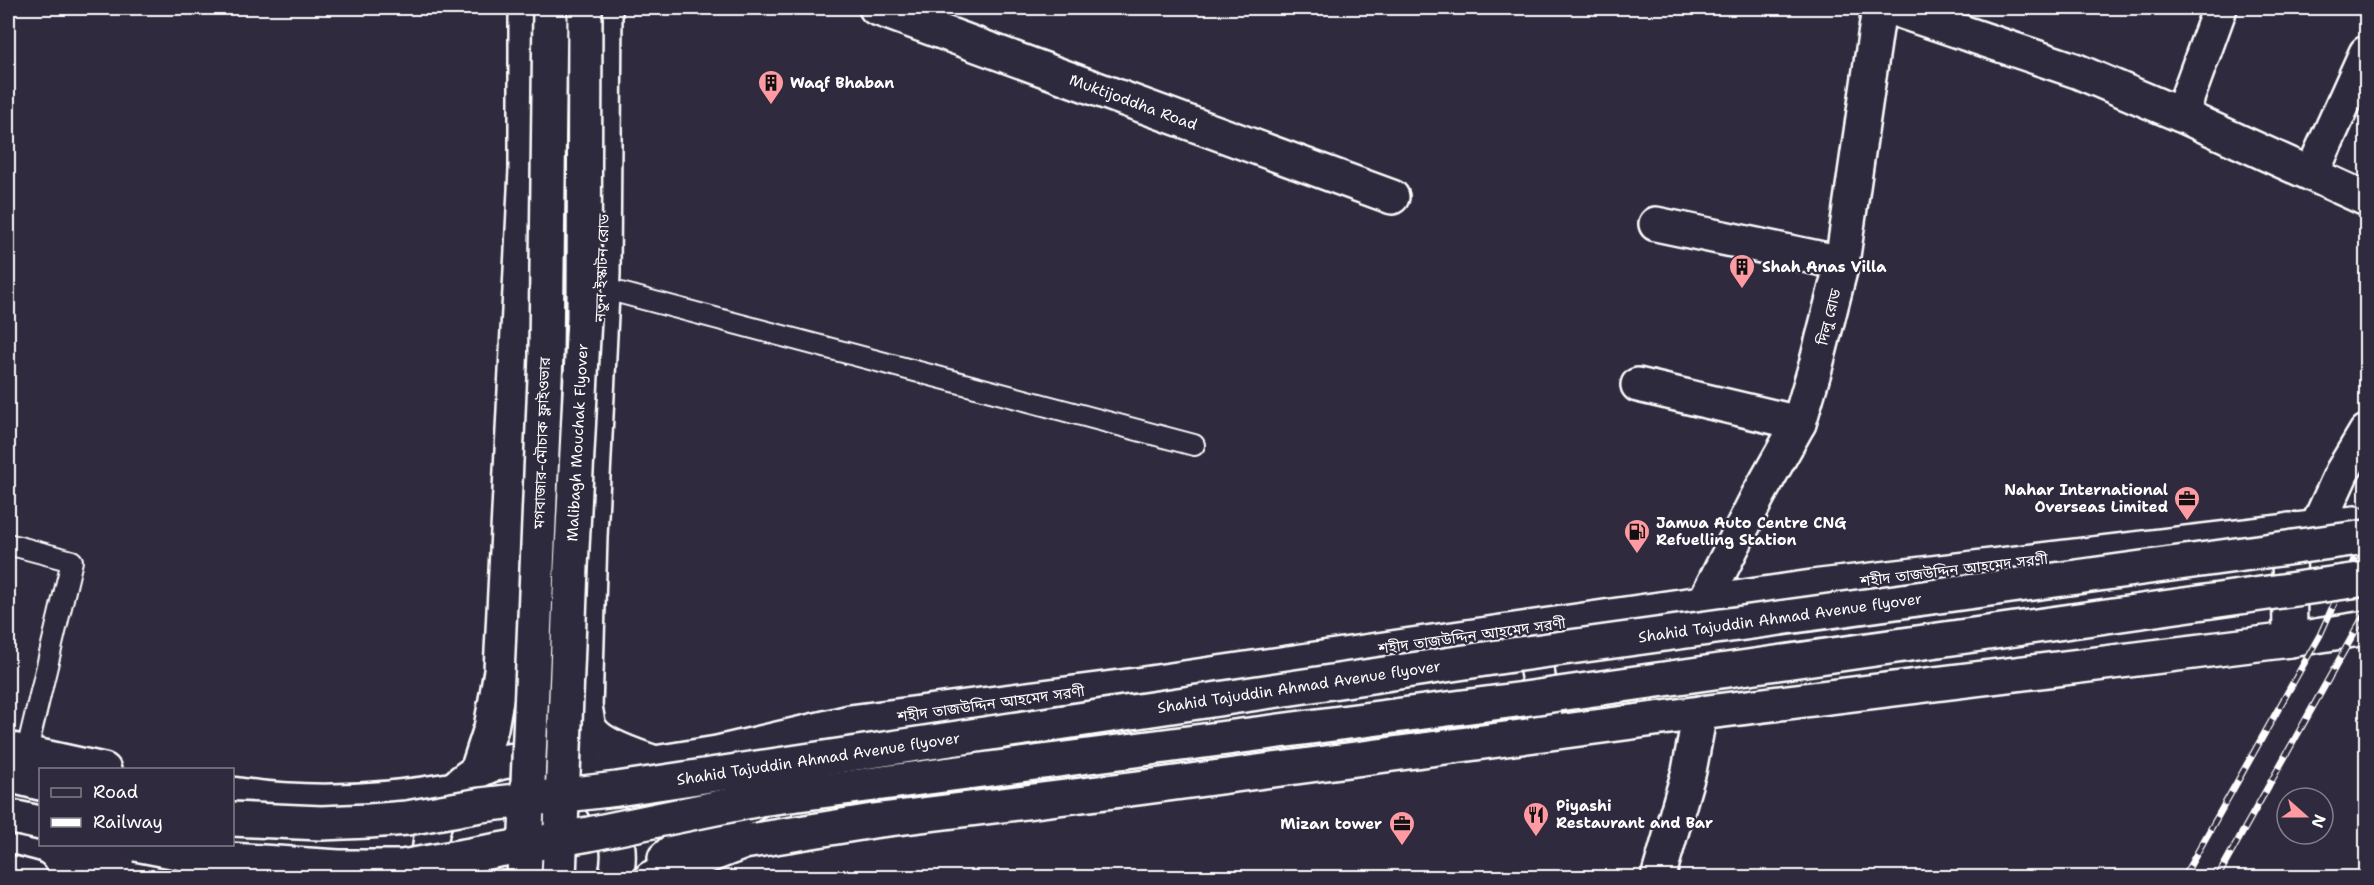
<svg xmlns="http://www.w3.org/2000/svg" width="2374" height="885" font-family="'Shantell Sans','Noto Sans Bengali',sans-serif">
<rect width="100%" height="100%" fill="#2f2a3d"/>
<filter id="ink" filterUnits="userSpaceOnUse"><feTurbulence type="fractalNoise" baseFrequency=".0167" numOctaves="2"/><feDisplacementMap in="SourceGraphic" scale="12" xChannelSelector="R" yChannelSelector="G"/><feConvolveMatrix kernelMatrix="1 2 1 2 8 2 1 2 1" color-interpolation-filters="sRGB"/></filter>
<g filter="url(#ink)">
<g fill="none" stroke-linecap="round" stroke-linejoin="round">
<defs>
<g id="lane">
<path d="M602,288L1194,445"/>
<path d="M8,544L72,561L26,754"/>
</g>
<g id="street">
<path id="s1" d="M876,8L1392,197"/>
<path d="M1891,8L2077,71L2181,115L2366,199"/>
<path d="M2181,115L2220,8"/>
<path d="M2312,173L2366,53"/>
<path d="M1656,224L1842,263"/>
<path d="M1638,385L1799,423"/>
<path d="M1704,603L1758,496L1799,423L1816,365L1842,263L1879,8"/>
<path d="M1658,878L1689,771L1700,713"/>
</g>
<path id="secondary" d="M2317,527L2342,472L2366,432"/>
<g id="primary">
<path d="M605,8L603,274L590,537L583,779L655,763L717,753L850,722L1136,685L1812,587L2355,523"/>
<path d="M2289,530L2290,640"/>
<path d="M1530,628L1546,725"/>
<path d="M585,707C587,714 587,725 591,730C601,746 639,757 655,763"/>
<path d="M8,749L104,770"/>
<path d="M477,771L491,728L501,671L526,170V8"/>
<path d="M8,775L40,783"/>
<path d="M232,794C306,806 382,802 455,789"/>
<path d="M8,816L40,823"/>
<path d="M665,858L675,849L756,802"/>
<path d="M8,872L31,878"/>
<path d="M183,878L188,844"/>
<path d="M432,878C427,859 429,841 435,823C461,744 569,738 607,811C617,830 622,856 615,878"/>
<path d="M651,878L744,842L873,821L1138,788L1700,713L2290,640L2366,628"/>
</g>
</defs>
<use href="#lane" stroke="#fff" stroke-width="24"/>
<use href="#street" stroke="#fff" stroke-width="38"/>
<use href="#secondary" stroke="#fff" stroke-width="38"/>
<use href="#primary" stroke="#fff" stroke-width="38"/>
<use href="#lane" stroke="#2f2a3d" stroke-width="20"/>
<use href="#street" stroke="#2f2a3d" stroke-width="33"/>
<use href="#secondary" stroke="#2f2a3d" stroke-width="33"/>
<use href="#primary" stroke="#2f2a3d" stroke-width="33"/>
<defs>
<g id="rail">
<path d="M2183,878L2320,635L2366,533"/>
<path d="M2217,878L2366,612"/>
</g>
</defs>
<use href="#rail" stroke="#fff" stroke-width="7"/>
<use href="#rail" stroke="#2f2a3d" stroke-width="4.5" stroke-dasharray="14" stroke-linecap="butt"/>
<defs>
<g id="primary-bridge">
<path id="s2" d="M232,819L321,823L369,821L407,818L481,805L617,789L1512,655L2366,537"/>
<path d="M136,844L214,859L339,867H402L589,834L760,799L1524,699L2366,579"/>
<path d="M524,878L546,355L550,8"/>
<path id="s3" d="M559,878L571,567L584,318L585,8"/>
</g>
</defs>
<use href="#primary-bridge" stroke="#fff" stroke-width="38" stroke-linecap="butt"/>
<use href="#primary-bridge" stroke="#2f2a3d" stroke-width="33"/>
</g>
</g>
<defs>
<symbol id="building-pin" viewBox="-11 -11 22 30"><path d="M0 17L-7.5 6A9.5 9.5 0 1 1 7.5 6Z" fill="#ff9aa2" stroke="#2f2a3d"/><path d="M-4-6H4V6H1V3H-1V6H-4ZM-2.5-4.3h1.7v1.8h-1.7ZM.8-4.3h1.7v1.8H.8ZM-2.5-1h1.7V.8h-1.7ZM.8-1h1.7V.8H.8Z" fill="#111"/></symbol>
<symbol id="office-pin" viewBox="-11 -11 22 30"><path d="M0 17L-7.5 6A9.5 9.5 0 1 1 7.5 6Z" fill="#ff9aa2" stroke="#2f2a3d"/><path d="M-6-3h4V-5.5h4V-3h4V5H-6ZM-1-4.5V-3h2v-1.5ZM-6 0V1H6V0Z" fill="#111"/></symbol>
<symbol id="fuel-pin" viewBox="-11 -11 22 30"><path d="M0 17L-7.5 6A9.5 9.5 0 1 1 7.5 6Z" fill="#ff9aa2" stroke="#2f2a3d"/><path d="M-5.5-6h7V0h2V4h1.3V-2.5L3-4.5l.8-.8L6-3V5H2.5V1h-1V6h-7ZM-4.2-4.7v3.2H.2V-4.7Z" fill="#111"/></symbol>
<symbol id="restaurant-pin" viewBox="-11 -11 22 30"><path d="M0 17L-7.5 6A9.5 9.5 0 1 1 7.5 6Z" fill="#ff9aa2" stroke="#2f2a3d"/><path d="M-5-6h1v4h1v-4h1v4h1v-4h1v5L-1.5 .5V6h-2V.5L-5-1ZM5-6V6H3V1.5H1.5Q1.5-4 5-6Z" fill="#111"/></symbol>
</defs>
<g fill-rule="evenodd">
<use href="#building-pin" x="756" y="68" width="30" height="40"/>
<use href="#building-pin" x="1727" y="252" width="30" height="40"/>
<use href="#office-pin" x="2172" y="484" width="30" height="40"/>
<use href="#fuel-pin" x="1622" y="517" width="30" height="40"/>
<use href="#restaurant-pin" x="1521" y="800" width="30" height="40"/>
<use href="#office-pin" x="1387" y="809" width="30" height="40"/>
</g>
<g text-anchor="middle" dominant-baseline="central" stroke-width="4.5" stroke-linejoin="round" paint-order="stroke">
<g font-size="15" font-weight="bold" fill="#fff" stroke="#2f2a3d" text-anchor="start">
<text x="790" y="83">Waqf Bhaban</text>
<text x="1762" y="267">Shah Anas Villa</text>
<text x="2168" y="490" text-anchor="end">Nahar International<tspan x="2168" dy="17">Overseas Limited</tspan></text>
<text x="1656" y="523">Jamua Auto Centre CNG<tspan x="1656" dy="17">Refuelling Station</tspan></text>
<text x="1556" y="806">Piyashi<tspan x="1556" dy="17">Restaurant and Bar</tspan></text>
<text x="1382" y="824" text-anchor="end">Mizan tower</text>
</g>
<g font-size="15" fill="#fff" stroke="#2f2a3d">
<text stroke="none"><textPath href="#s1" startOffset="274">Muktijoddha Road</textPath></text>
<text transform="translate(602 268) rotate(-88)">নতুন ইস্কাটন রোড</text>
<text transform="translate(1829 317) rotate(-76)">দিলু রোড</text>
<text transform="translate(542 443) rotate(-88)">মগবাজার-মৌচাক ফ্লাইওভার</text>
<text stroke="none"><textPath href="#s3" startOffset="436">Malibagh Mouchak Flyover</textPath></text>
<text transform="translate(1954 570) rotate(-7)">শহীদ তাজউদ্দিন আহমেদ সরণী</text>
<text stroke="none"><textPath href="#s2" startOffset="1563">Shahid Tajuddin Ahmad Avenue flyover</textPath></text>
<text transform="translate(1472 636) rotate(-8)">শহীদ তাজউদ্দিন আহমেদ সরণী</text>
<text stroke="none"><textPath href="#s2" startOffset="1077">Shahid Tajuddin Ahmad Avenue flyover</textPath></text>
<text transform="translate(991 704) rotate(-8)">শহীদ তাজউদ্দিন আহমেদ সরণী</text>
<text stroke="none"><textPath href="#s2" startOffset="591">Shahid Tajuddin Ahmad Avenue flyover</textPath></text>
</g>
</g>
<rect width="2374" height="885" fill="none" stroke="#2f2a3d" stroke-width="30"/>
<rect x="15" y="15" width="2344" height="855" fill="none" stroke="#fff" stroke-width="2" filter="url(#ink)"/>
<rect x="39" y="768" width="195" height="78" fill="#2f2a3d" stroke="#827f8b" stroke-width="1.5"/>
<rect x="51" y="788" width="30" height="9" fill="#2f2a3d" stroke="#827f8b" stroke-width="1.5"/>
<text x="93" y="798" font-size="18" fill="#ffffff">Road</text>
<rect x="51" y="818" width="30" height="9" fill="#ffffff" stroke="#827f8b" stroke-width="1.5"/>
<text x="93" y="828" font-size="18" fill="#ffffff">Railway</text>
<g transform="translate(2305 816) rotate(111)"><circle r="28" fill="#2f2a3d" stroke="#827f8b" stroke-width="1.5"/>
<path d="M0-4.5L10 22L0 15L-10 22Z" fill="#ff9aa2"/>
<text y="-9" font-size="16" font-weight="bold" text-anchor="middle" fill="#ffffff">N</text>
</g>
</svg>
